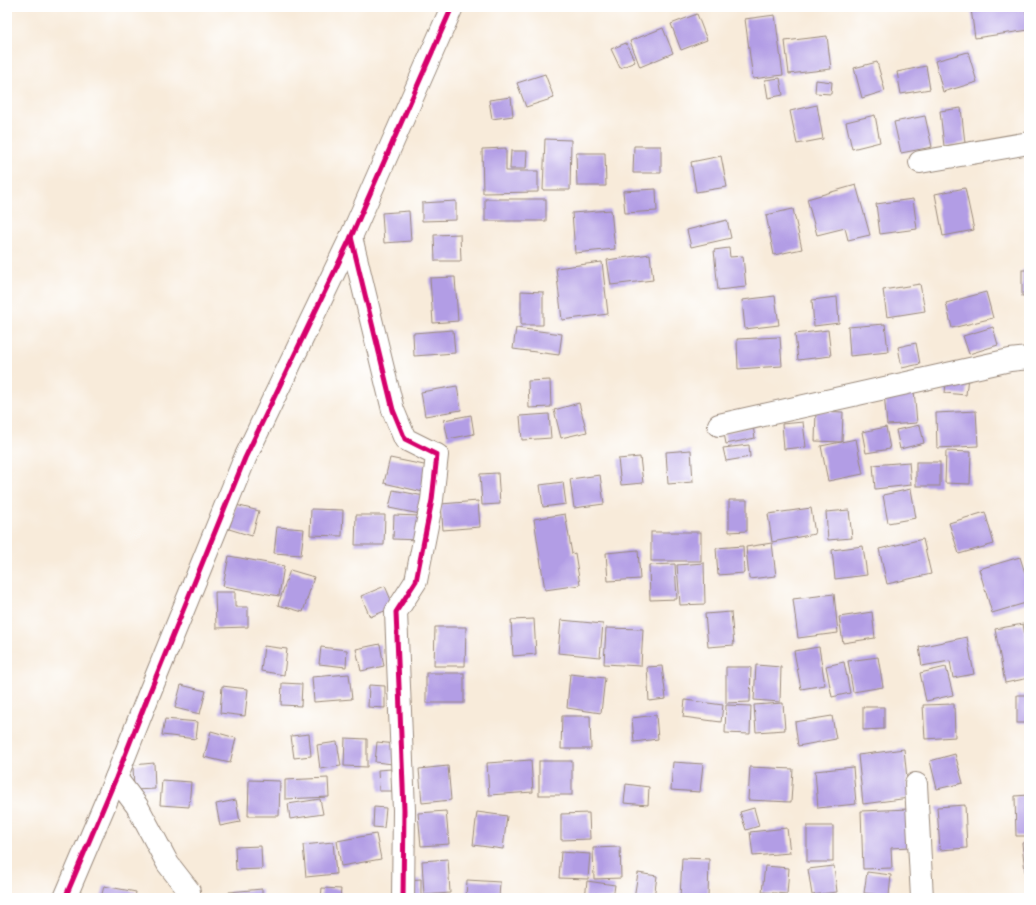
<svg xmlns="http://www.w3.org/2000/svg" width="1036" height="905" font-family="'Gentium Book Plus',serif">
<rect width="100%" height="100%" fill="#fff"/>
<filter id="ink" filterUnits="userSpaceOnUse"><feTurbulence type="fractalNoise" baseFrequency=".025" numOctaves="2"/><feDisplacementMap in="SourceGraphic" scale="8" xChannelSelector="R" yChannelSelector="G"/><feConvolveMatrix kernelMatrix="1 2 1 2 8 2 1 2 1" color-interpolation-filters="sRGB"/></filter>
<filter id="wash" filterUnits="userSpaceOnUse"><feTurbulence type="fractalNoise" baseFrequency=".012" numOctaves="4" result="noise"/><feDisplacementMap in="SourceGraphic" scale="16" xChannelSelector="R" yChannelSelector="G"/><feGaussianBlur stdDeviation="0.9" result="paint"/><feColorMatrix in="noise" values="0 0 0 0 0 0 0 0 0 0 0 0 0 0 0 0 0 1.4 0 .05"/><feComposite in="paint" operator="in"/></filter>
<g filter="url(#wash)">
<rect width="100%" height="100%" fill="#f8ebda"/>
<g id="blocks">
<g fill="#b29de5">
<path d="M987,7H1025L1029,30L975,38L971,9Z"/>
<path d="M697,14L707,40L681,50L671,24Z"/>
<path d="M775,15L783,75L753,79L745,19Z"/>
<path d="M663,28L673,53L640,67L630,41Z"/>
<path d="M827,36L831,69L789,74L785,41Z"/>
<path d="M626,43L635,62L620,68L611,49Z"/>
<path d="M968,52L977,82L943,92L935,61Z"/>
<path d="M877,62L885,91L862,98L854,68Z"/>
<path d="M926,66L930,89L901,94L897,72Z"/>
<path d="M545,74L554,98L526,107L517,83Z"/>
<path d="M780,78L783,95L768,98L765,80Z"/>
<path d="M816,80L832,82L831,94L815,93Z"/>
<path d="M511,97L513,116L492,119L489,100Z"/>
<path d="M817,105L823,139L797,144L790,111Z"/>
<path d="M961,108L965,143L944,146L940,111Z"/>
<path d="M875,115L880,142L852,149L846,122Z"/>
<path d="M925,116L932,147L901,153L894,122Z"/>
<path d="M545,139L571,140L570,190H543Z"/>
<path d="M634,146H661V173H633Z"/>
<path d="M506,148V171H538V192L483,193L482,149Z"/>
<path d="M511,151H527L526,169H510Z"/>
<path d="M576,153H605L606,186H577Z"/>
<path d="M721,156L727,187L696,192L691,162Z"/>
<path d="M856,185L870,235L848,240L845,228L817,235L807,199Z"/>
<path d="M965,188L974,230L943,236L935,194Z"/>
<path d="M656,189L657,211L625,213L623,191Z"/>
<rect x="485" y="199" width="61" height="22"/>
<path d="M913,199L917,229L880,234L876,204Z"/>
<path d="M456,201V220L422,221V203Z"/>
<path d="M793,209L802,249L774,255L766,215Z"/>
<path d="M611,210L615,249L575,253L572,213Z"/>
<path d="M409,211L411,241L384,243L382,213Z"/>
<path d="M727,220L731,238L691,247L687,230Z"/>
<path d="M460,234L461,261H435L434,235Z"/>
<path d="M729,248L730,257L743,256L746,287L718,290L714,250Z"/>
<path d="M650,254L653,280L611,285L607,260Z"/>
<path d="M602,262L608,314L562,320L556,268Z"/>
<rect x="1022" y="270" width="7" height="26"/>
<path d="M455,277L458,321L433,323L430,278Z"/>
<path d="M920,284L925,311L887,317L883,290Z"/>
<path d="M521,291L543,292V325H521Z"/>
<path d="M986,292L993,318L952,328L946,303Z"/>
<path d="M775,296L779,325L745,329L742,300Z"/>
<path d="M837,297L839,323L814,326L812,300Z"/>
<path d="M885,324L888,352L850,356L848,327Z"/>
<path d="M993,327L998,345L969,354L963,336Z"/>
<path d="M516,328L562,334L559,355L513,349Z"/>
<path d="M453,330L455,353L414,356L413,333Z"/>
<path d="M828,330L831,356L798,360L795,334Z"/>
<path d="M780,337L782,366L738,369L737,339Z"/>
<path d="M916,343L920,364L902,368L898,347Z"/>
<path d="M947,375L968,376L966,395L945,393Z"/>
<path d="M550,380L551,407L529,408L528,381Z"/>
<path d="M457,386L461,410L425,416L421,392Z"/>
<path d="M914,390L917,423L887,425L884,393Z"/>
<path d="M579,403L587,432L561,438L554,410Z"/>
<path d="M816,411L843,412L842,442L815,441Z"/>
<path d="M976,411L978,446L937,448L936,413Z"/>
<path d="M549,414L551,438L522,440L520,416Z"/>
<path d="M471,415L474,434L448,439L444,420Z"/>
<path d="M803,422L806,447L784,449L782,424Z"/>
<path d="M920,425L924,443L900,449L896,430Z"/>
<path d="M753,426L755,438L726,444L724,433Z"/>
<path d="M886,427L890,449L866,453L862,432Z"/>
<path d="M856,439L863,474L828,481L821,446Z"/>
<path d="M749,445L750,457L726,461L723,448Z"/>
<path d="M691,450L693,482L668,484L666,452Z"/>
<path d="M946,451L971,452L970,484L945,483Z"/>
<path d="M640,457L643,483L621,485L618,459Z"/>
<path d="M390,458L429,466L423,492L384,483Z"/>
<path d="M909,462L911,485L875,489L873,465Z"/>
<rect x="916" y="462" width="24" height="24"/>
<path d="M498,473L500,504L482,505L480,474Z"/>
<path d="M600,475L604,504L574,508L570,479Z"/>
<path d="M563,482L566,504L543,507L540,485Z"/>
<path d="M911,489L916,518L888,523L883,495Z"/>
<path d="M393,490L424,496L420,514L389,508Z"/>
<path d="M729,500H747V531L729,532Z"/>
<path d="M478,501L480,527L443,530L441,504Z"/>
<path d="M236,505L259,511L252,536L229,529Z"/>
<path d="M811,508L815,534L772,542L768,514Z"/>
<path d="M311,509L343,510L342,536L310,535Z"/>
<path d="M849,510L852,538L828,540L826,512Z"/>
<path d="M985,512L994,544L959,554L949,523Z"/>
<path d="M565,514L572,554L575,553L580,585L545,590L534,519Z"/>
<path d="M356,515H385L384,545H355Z"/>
<path d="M394,515L420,516L419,540L393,539Z"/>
<path d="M277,527L304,529L301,555L274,553Z"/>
<rect x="651" y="532" width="50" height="29"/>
<path d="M923,539L931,574L887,584L879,549Z"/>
<path d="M772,543L776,576L749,579L746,547Z"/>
<path d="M743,546L744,573L718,575L716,548Z"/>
<path d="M863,546L867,575L835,579L832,550Z"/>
<path d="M638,550L640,579L608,581L606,553Z"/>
<path d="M229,556L284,566L279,596L223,586Z"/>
<path d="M1020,557L1029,586V602L992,613L979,569Z"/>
<path d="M704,563L705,604L680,605L677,565Z"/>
<path d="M675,564L677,599L650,600L649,565Z"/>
<path d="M290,570L314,577L303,612L278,605Z"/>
<path d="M385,586L394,607L370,617L361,596Z"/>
<path d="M215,592H235V607H248V627L216,628Z"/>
<path d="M834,594L838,633L798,638L793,599Z"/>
<path d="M731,612L734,645L708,647L705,614Z"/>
<path d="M872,612L875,638L843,643L839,617Z"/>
<path d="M534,619L536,654L513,656L511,620Z"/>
<path d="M561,620L603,624L600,657L558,653Z"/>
<path d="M1023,624L1029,658V678L1005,683L995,629Z"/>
<path d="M435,627H466L465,666H434Z"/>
<path d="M606,628L643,629L641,666L604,664Z"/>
<path d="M967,637L974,674L953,678L950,661L922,666L919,647Z"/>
<path d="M380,644L384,666L361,671L356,649Z"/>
<path d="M264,646L287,649L284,675L261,671Z"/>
<path d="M321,647L347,650L346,667L319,664Z"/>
<path d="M819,647L825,685L801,689L794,651Z"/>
<path d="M878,657L883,687L853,692L848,661Z"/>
<path d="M844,662L850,693L832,697L826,666Z"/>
<path d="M756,665L781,667L780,702L754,700Z"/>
<path d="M662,666L666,699L649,701L647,667Z"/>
<path d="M726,667H751L750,702L726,703Z"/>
<path d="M946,667L953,695L926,701L920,673Z"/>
<rect x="426" y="673" width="38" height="30"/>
<path d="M349,674L352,699L314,702L312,677Z"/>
<path d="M570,674L605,678L601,713L567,708Z"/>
<path d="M282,683L302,684L301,706L281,705Z"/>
<path d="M181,685L206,691L200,714L175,708Z"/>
<path d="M369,685L385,686V708L368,707Z"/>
<path d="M222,686L248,689L245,716L220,713Z"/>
<rect x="1017" y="695" width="12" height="28"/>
<path d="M685,700L723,705L721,722L683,717Z"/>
<path d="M783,703L785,730L756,732L754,705Z"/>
<path d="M954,704L955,737L925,739L923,705Z"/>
<path d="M726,705L751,706L750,734L725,733Z"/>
<path d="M863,707H884V729L863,730Z"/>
<path d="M656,715L658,739L634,742L632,718Z"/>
<path d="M562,716H590L591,749H561Z"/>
<path d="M832,716L836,739L798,746L795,722Z"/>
<path d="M165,719L198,722L196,739L162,735Z"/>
<path d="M211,731L236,738L230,763L204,757Z"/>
<path d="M309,734L311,756L294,758L291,736Z"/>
<path d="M345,738L367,739V767L344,766Z"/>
<path d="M337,742L341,766L320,769L317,745Z"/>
<path d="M377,742L396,744L393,764L375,762Z"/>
<path d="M904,749L909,798L863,804L858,755Z"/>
<path d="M955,754L963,783L937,789L930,761Z"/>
<path d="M531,760L533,792L489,795L487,763Z"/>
<rect x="539" y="761" width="33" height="34"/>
<path d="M673,762L703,764L700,792L671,790Z"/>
<path d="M154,763L155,789L134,790L133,765Z"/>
<path d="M448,766L451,800L422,803L419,769Z"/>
<path d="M750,767L793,769L791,802L748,800Z"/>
<path d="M853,767L856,804L818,808L815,771Z"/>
<path d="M391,769L392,791H379L378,770Z"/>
<path d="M328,778L329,797L285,799V780Z"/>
<path d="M162,780L191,782L189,807L160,805Z"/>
<path d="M249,780L280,781L279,816H248Z"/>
<path d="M626,784L649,787L648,805L624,803Z"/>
<path d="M1029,795V836H1016L1015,796Z"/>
<path d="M320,799L323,814L290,819L288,804Z"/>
<path d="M236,800L240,822L220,826L216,804Z"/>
<path d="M965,805L967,848L940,850L937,807Z"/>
<path d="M374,807L386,808L384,828L373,827Z"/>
<path d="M754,808L759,826L746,830L740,812Z"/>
<path d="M909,809L910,847L891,848L892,868L863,869L861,811Z"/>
<path d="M446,811L449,844L421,846L418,813Z"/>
<path d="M477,812L507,816L503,849L473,845Z"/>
<path d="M589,813L590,839L561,840V814Z"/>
<rect x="807" y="826" width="26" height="36"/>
<path d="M787,828L790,853L753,856L750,832Z"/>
<path d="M376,834L381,859L341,866L337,841Z"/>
<path d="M333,842L336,874L306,877L303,845Z"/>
<path d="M1029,842V872H1025L1022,843Z"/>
<path d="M261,846L262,869L236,870L235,847Z"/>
<path d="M620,847L621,878L594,879L593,848Z"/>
<path d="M561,852L590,854L588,879L559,878Z"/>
<path d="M682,858L709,859L708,898H680Z"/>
<path d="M448,859L450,893L424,895L422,861Z"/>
<path d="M765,866L789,868L787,894L762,892Z"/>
<path d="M834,866L837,892L812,895L808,869Z"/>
<path d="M867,872L891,875L889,896L864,893Z"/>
<path d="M638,873L657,876L654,898H634Z"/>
<path d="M421,879V898H408L407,880Z"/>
<path d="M467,880L500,882L499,898H466Z"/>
<path d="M587,881L615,885L613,898H585Z"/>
<path d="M104,886L136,892L135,898H101Z"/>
<path d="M322,888L341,889L340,898H321Z"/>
<path d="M262,889V898H229V892Z"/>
</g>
</g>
</g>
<g filter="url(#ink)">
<use href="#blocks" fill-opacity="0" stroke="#9a8a7c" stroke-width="1"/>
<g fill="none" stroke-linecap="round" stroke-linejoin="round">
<defs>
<g id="street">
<path d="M920,162L1029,143"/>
<path d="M351,237L393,410L405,439L437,455L432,500L416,581L396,612L404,810L403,898"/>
<path d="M719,425L1010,360L1029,358"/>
<path d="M116,778L137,806L168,864L189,891V898"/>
<path d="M916,784L922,898"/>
<path d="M65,898L116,778L149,694L245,458L351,237L452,7"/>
</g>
</defs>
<use href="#street" stroke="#9a8a7c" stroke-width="24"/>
<use href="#street" stroke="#fff" stroke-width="22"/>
<defs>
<g id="cycleway">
<path d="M351,237L393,410L405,439L437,455L432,500L416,581L396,612L404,810L403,898"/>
<path d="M65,898L116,778L149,694L245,458L351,237L452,7"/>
</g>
</defs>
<use href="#cycleway" stroke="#fff" stroke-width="8"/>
<use href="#cycleway" stroke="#d6006c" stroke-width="5"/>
</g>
</g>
<rect width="1036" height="905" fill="none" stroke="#fff" stroke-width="24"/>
</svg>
